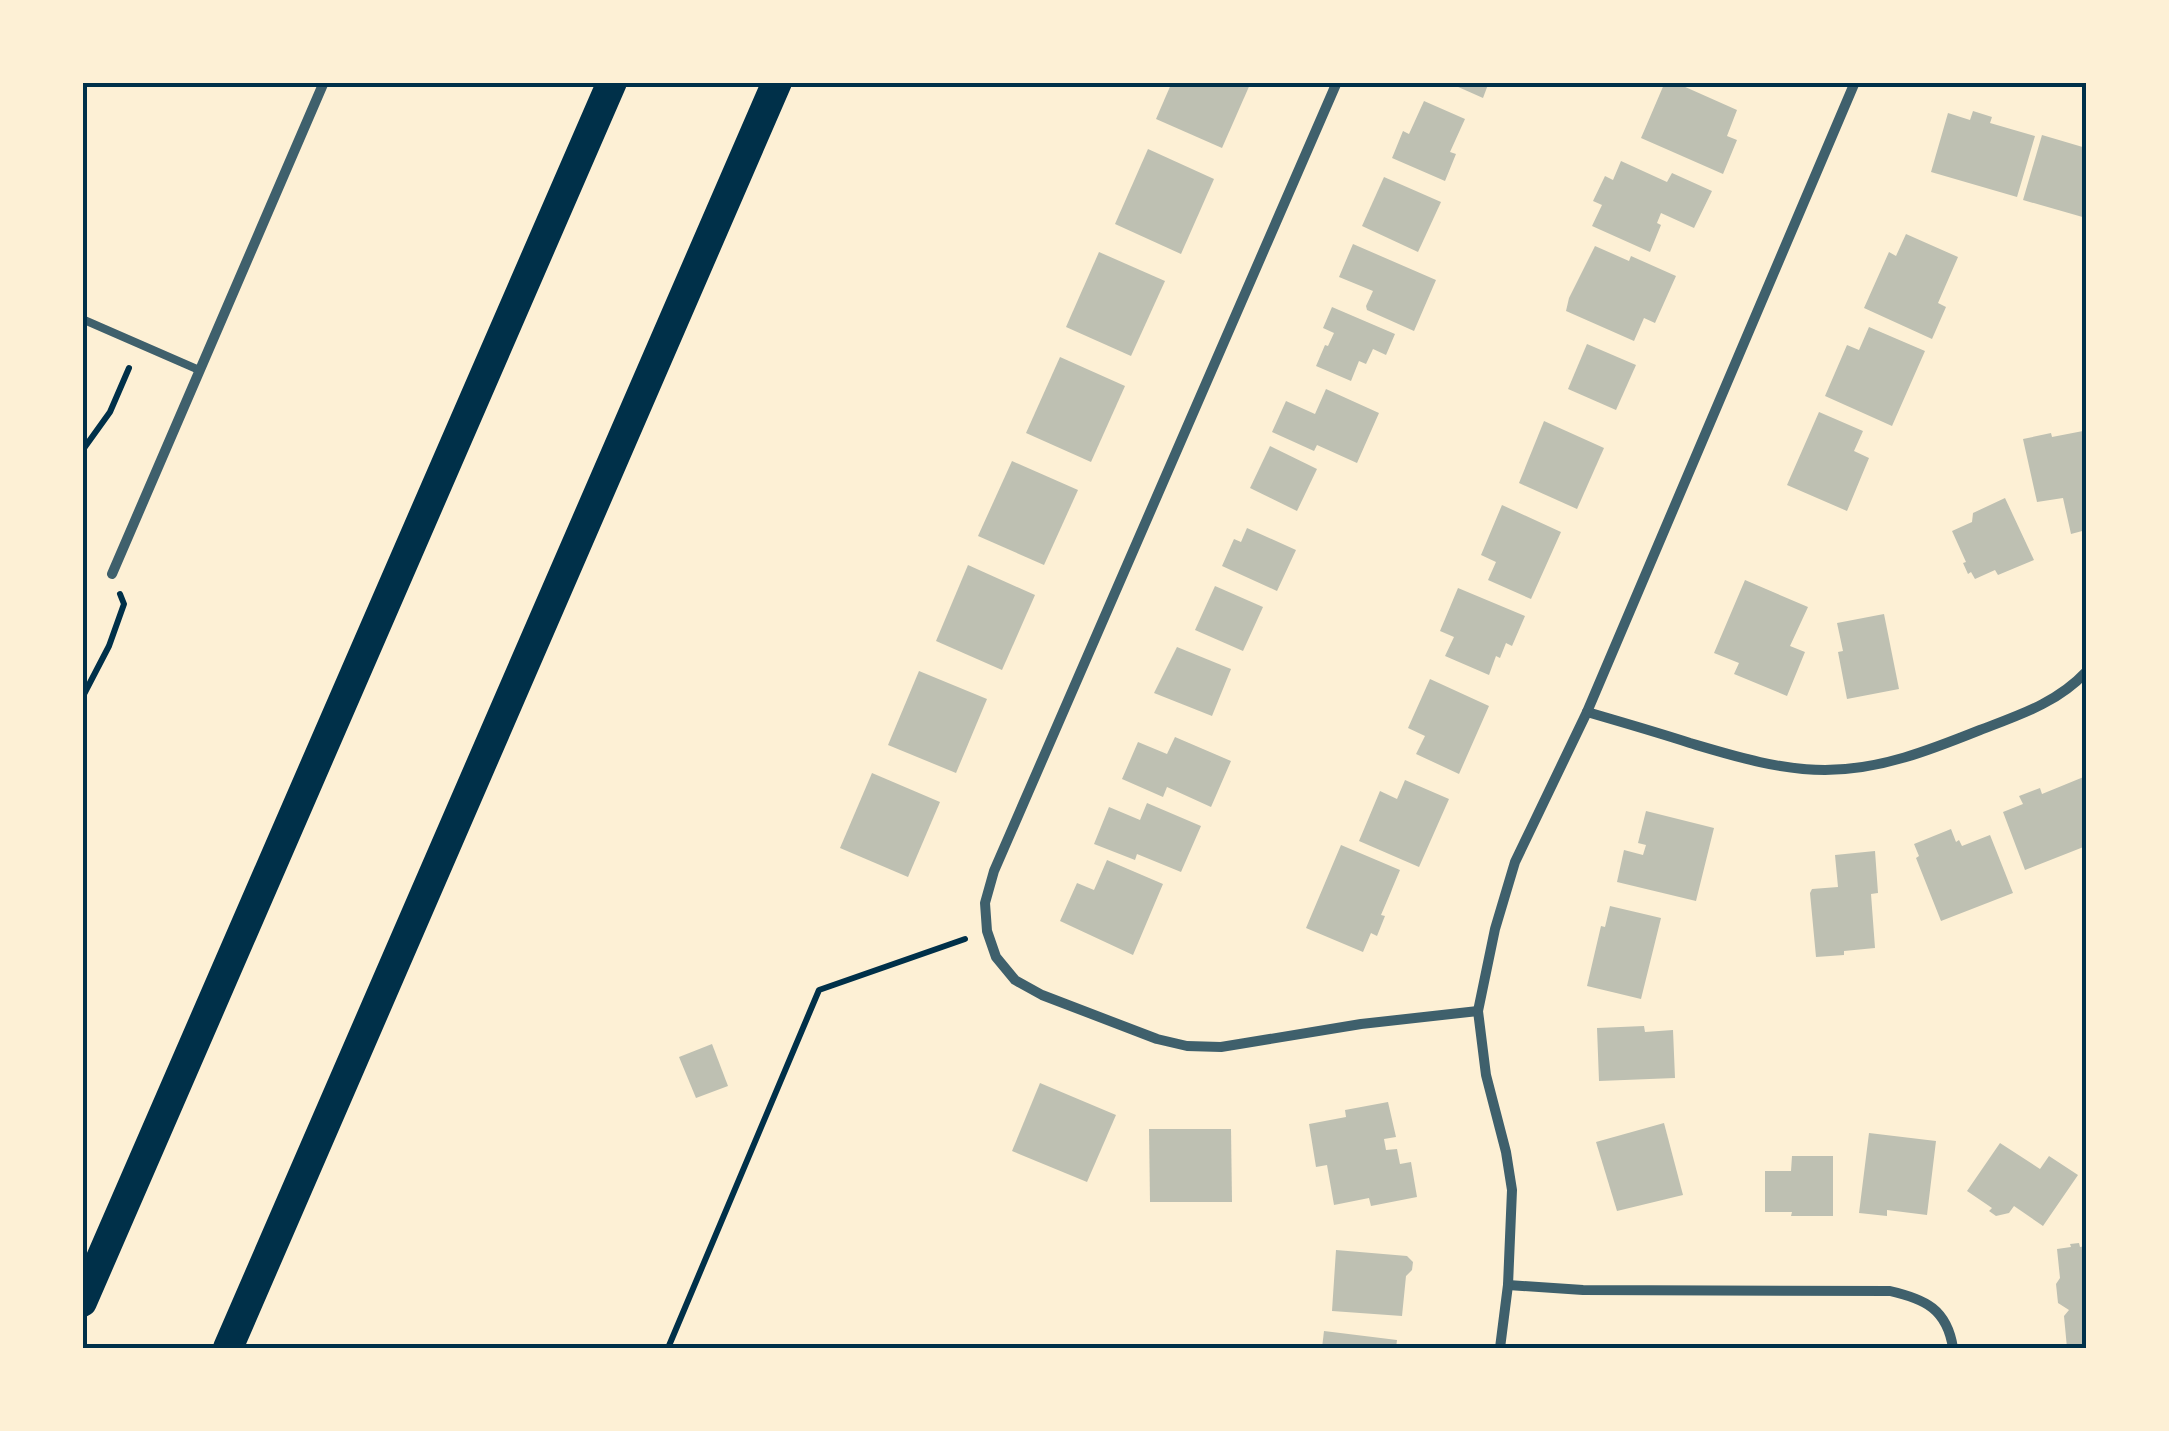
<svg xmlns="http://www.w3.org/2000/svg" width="2169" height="1431" font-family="Inter,sans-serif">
<rect width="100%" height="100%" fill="#fdf0d5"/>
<g fill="#bec0b2">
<path d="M1172,82H1251L1222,148L1156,119Z"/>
<path d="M1447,82H1489L1483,98Z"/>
<path d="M1665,82H1674L1737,110L1727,136L1737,140L1723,174L1641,138Z"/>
<path d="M1424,101L1465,119L1450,152L1456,154L1445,181L1392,158L1403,131L1409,134Z"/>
<path d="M1973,111L1992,117L1990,123L2035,136L2017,197L1931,172L1948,113L1970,120Z"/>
<path d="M2042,135L2086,148V218L2023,200Z"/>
<path d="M1148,149L1214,179L1181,254L1115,224Z"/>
<path d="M1621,161L1667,182L1672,173L1712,191L1694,228L1661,213L1657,223L1661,225L1650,252L1592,226L1602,205L1593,201L1605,176L1613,180Z"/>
<path d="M1384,177L1441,202L1418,252L1362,226Z"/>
<path d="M1906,234L1958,257L1938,303L1946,307L1932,339L1864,308L1889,252L1896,256Z"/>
<path d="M1353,244L1436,280L1414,331L1367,310L1366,306L1373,291L1339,277Z"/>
<path d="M1595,246L1629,261L1631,256L1676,276L1655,323L1644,318L1634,341L1566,311L1569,298Z"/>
<path d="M1099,252L1165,281L1131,356L1066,327Z"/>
<path d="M1332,307L1395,334L1386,355L1373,349L1366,364L1359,361L1351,381L1316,366L1325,345L1328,346L1334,333L1323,328Z"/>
<path d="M1869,327L1925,351L1892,426L1825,396L1847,345L1859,350Z"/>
<path d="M1587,344L1636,365L1616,410L1568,389Z"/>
<path d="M1060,357L1125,386L1091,462L1026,433Z"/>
<path d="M1326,389L1379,413L1357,463L1317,445L1314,451L1272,432L1286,401L1315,414Z"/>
<path d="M1819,412L1863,431L1854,451L1869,458L1847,511L1787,485Z"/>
<path d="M1544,421L1604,448L1577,509L1519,483Z"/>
<path d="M2083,431L2086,445V530L2071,534L2063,498L2037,502L2023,439L2051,433L2052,437Z"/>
<path d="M1270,446L1317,469L1297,511L1250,488Z"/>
<path d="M1012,461L1078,490L1044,565L978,536Z"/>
<path d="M2005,498L2034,560L1998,575L1995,570L1975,579L1971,572L1968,574L1963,563L1966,562L1952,531L1972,522L1973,513Z"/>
<path d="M1502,505L1561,532L1531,599L1488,580L1496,562L1481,555Z"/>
<path d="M1247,528L1296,550L1277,591L1222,566L1234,539L1241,542Z"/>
<path d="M968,565L1035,595L1002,670L936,641Z"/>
<path d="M1745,580L1808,607L1790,646L1805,652L1787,696L1734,674L1739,663L1714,653Z"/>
<path d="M1215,586L1263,607L1243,651L1195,630Z"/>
<path d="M1458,588L1525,616L1512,646L1506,643L1500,658L1496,656L1489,675L1445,656L1454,637L1440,631Z"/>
<path d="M1884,614L1899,689L1847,699L1838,652L1843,651L1837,623Z"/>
<path d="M1177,647L1231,669L1212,716L1154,693Z"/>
<path d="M919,671L987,699L956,773L888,745Z"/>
<path d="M1430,679L1489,706L1459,774L1416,754L1425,736L1408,728Z"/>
<path d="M1175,737L1231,761L1211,807L1167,787L1163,797L1122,779L1138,742L1167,754Z"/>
<path d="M872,773L940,802L908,877L840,848Z"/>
<path d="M2086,776V846L2025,870L2003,812L2023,804L2019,796L2040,788L2042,794Z"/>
<path d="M1405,780L1449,799L1419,867L1359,841L1380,791L1397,799Z"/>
<path d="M1147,803L1201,826L1181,872L1137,854L1135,860L1094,844L1109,807L1140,820Z"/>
<path d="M1646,811L1714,828L1696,901L1617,882L1624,850L1643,855L1646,845L1638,843Z"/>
<path d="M1951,829L1956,842L1959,840L1962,846L1990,835L2013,893L1941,921L1916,858L1919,856L1914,844Z"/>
<path d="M1341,845L1400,870L1381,915L1385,916L1377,936L1371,933L1363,952L1306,928Z"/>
<path d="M1875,851L1878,893L1871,894L1875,948L1844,951V955L1816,957L1810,893L1812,889L1838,887L1835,855Z"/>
<path d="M1107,860L1163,884L1133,955L1060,921L1077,883L1094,890Z"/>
<path d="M1610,906L1661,918L1641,999L1587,986L1601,926L1605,927Z"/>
<path d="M1644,1026L1645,1032L1673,1030L1675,1078L1599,1081L1597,1028Z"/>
<path d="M712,1044L728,1086L696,1098L679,1057Z"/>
<path d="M1040,1083L1116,1115L1087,1182L1012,1151Z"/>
<path d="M1388,1102L1396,1137L1384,1139L1386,1150L1397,1149L1400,1164L1411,1162L1417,1197L1371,1206L1369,1198L1334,1205L1327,1165L1316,1167L1309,1124L1346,1117L1345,1110Z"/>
<path d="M1664,1123L1683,1195L1617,1211L1596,1142Z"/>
<path d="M1149,1129H1231L1232,1202H1150Z"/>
<path d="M1869,1133L1936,1141L1927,1215L1887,1210V1216L1859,1213Z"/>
<path d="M2000,1143L2040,1169L2049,1156L2078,1175L2043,1226L2014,1206L2009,1213L1996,1216L1989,1211L1992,1208L1967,1191Z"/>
<path d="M1792,1156H1833V1216H1791L1792,1212H1765V1171H1791Z"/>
<path d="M2079,1243L2080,1247L2086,1246V1348H2067L2064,1316L2069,1310L2058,1303L2056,1284L2060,1278L2057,1249L2071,1247L2070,1244Z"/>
<path d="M1336,1250L1407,1256L1413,1262L1412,1270L1406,1276L1402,1316L1332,1311Z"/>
<path d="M1324,1331L1397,1340L1396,1348H1322Z"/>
</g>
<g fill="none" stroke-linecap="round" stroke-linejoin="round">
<g stroke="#003049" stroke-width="6">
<path d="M82,451L110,412L129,368"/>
<path d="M82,698L109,646L124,604L120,594"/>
<path d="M668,1348L819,990L965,939"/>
</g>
<path stroke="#3f606c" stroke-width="8" d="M82,319L199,370"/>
<g stroke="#3f606c" stroke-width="10">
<path d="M1337,82L994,871L985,903L987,931L996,957L1015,980L1042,995L1157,1039L1187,1046L1221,1047L1361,1024L1478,1011"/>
<path d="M112,574L324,82"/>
<path d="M1587,712C1621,722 1656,732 1690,743C1734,756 1779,770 1825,770C1880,770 1930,750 1980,730C2019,715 2057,703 2086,672"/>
<path d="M1508,1285L1583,1290L1890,1291C1925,1299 1947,1309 1953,1348"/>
<path d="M1500,1348L1508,1285L1512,1190L1506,1152L1486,1075L1478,1011L1495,929L1515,862L1587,712L1855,82"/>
</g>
<g stroke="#003049" stroke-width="30">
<path d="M82,1302L612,82"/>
<path d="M228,1348L777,82"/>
</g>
</g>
<rect width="2169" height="1431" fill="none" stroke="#fdf0d5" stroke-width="170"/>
<rect x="85" y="85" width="1999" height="1261" fill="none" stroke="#003049" stroke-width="4"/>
</svg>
